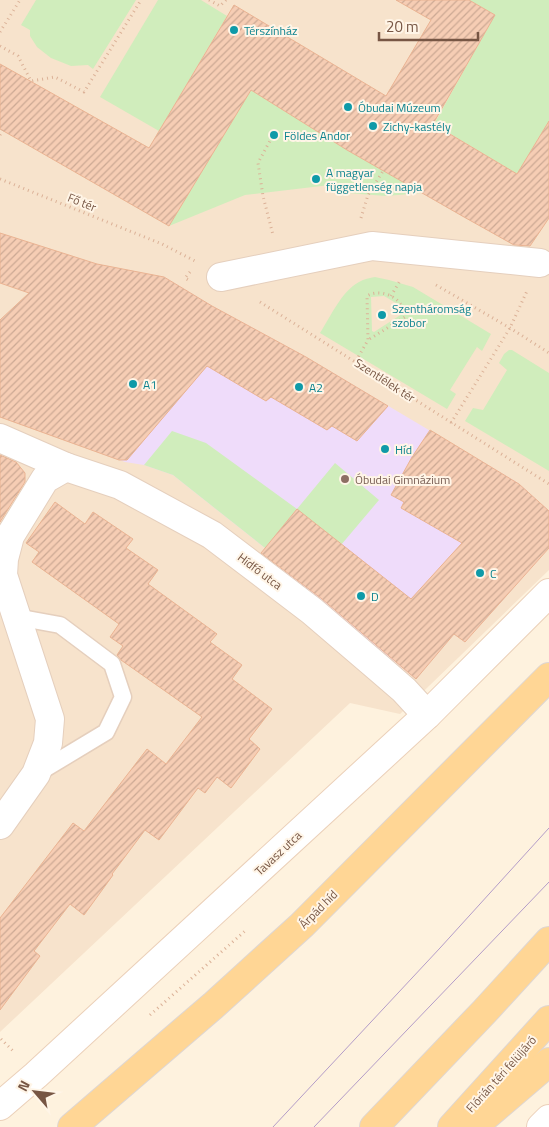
<svg xmlns="http://www.w3.org/2000/svg" width="549" height="1127" font-family="'Titillium Web',sans-serif">
<defs>
<pattern id="building-hatch" width="6" height="6" patternUnits="userSpaceOnUse" patternTransform="scale(1.25)"><rect width="6" height="6" fill="#f6cdb4"/><path d="M-1 1l2-2M0 6l6-6M5 7l2-2" fill="none" stroke="#cca994"/></pattern>
</defs>
<rect width="100%" height="100%" fill="#fef2de"/>
<path fill="#f7e3cc" d="M0,0H549V570L400,714L350,703L0,1032Z"/>
<path fill="#efdcfa" d="M164,277L212,306L306,357L518,483L549,511V548L465,642L454,634L416,679L261,553L265,548L173,475L144,465L125,462L65,440Z"/>
<g fill="#d0edbc" fill-rule="evenodd">
<path d="M36,0H136L93,69L88,65L71,66L51,58L37,47L30,36V30L21,25Z"/>
<path d="M158,0H201L227,16L159,131L100,97Z"/>
<path d="M469,0H549V121L517,174L434,124L495,15Z"/>
<path d="M251,90L347,150L422,193L386,196L348,193L330,185L245,195L169,226Z"/>
<path d="M375,277L389,280L413,287L491,334L482,351L477,347L450,390L456,394L447,409L320,333C331,316 341,292 359,282C364,279 370,278 375,277ZM384,296L396,303L402,314L374,332L372,331L371,297Z"/>
<path d="M509,350H512L549,373V471L465,421L473,408L483,410L507,370L499,363L504,354Z"/>
<path d="M172,431L206,443L297,509L335,463L379,500L341,545L297,509L265,548L173,475L144,465Z"/>
</g>
<g fill="url(#building-hatch)" stroke="#eab392">
<path d="M396,0H469L495,15L433,124L517,174L549,121V218L530,246L514,245L464,217L347,150L251,90L169,226L0,129V64L149,148L234,5L386,96L431,20Z"/>
<path d="M0,233L97,264L164,277L212,306L306,357L388,406L357,441L332,426L327,430L271,397L266,401L207,366L127,460H119L0,417V320L29,293L0,283Z"/>
<path d="M430,430L519,484L549,511V548L465,642L454,634L416,679L322,599L261,553L297,509L411,599L462,543L401,508L404,502L391,495L412,457Z"/>
<path d="M0,455L16,462L25,473V482L0,522Z"/>
<path d="M55,502L85,524L93,512L133,539L126,548L158,570L148,584L217,634L210,642L242,665L232,679L272,709L249,739L260,749L231,788L217,777L205,793L198,788L159,840L145,830L112,874L113,875L84,915L70,904L34,951L40,956L0,1010V918L73,823L84,831L147,749L166,764L202,717L121,660L117,655L123,646L110,637L119,624L32,562L39,552L26,543Z"/>
</g>
<g fill="none" stroke-linecap="round" stroke-linejoin="round">
<defs>
<path id="lane" d="M16,617L60,625L112,664L123,697L106,732L38,773"/>
<g id="street">
<path d="M221,277L372,246L540,263"/>
<path d="M0,438L66,467L120,485L212,535L312,611L381,670L404,690L427,715"/>
<path d="M0,825L36,774L48,743L50,719L3,575L4,559L10,536L45,479L66,467"/>
</g>
<g id="secondary">
<path d="M0,1106L36,1075L427,715L549,593"/>
<path d="M541,1127L549,1119"/>
</g>
<g id="primary">
<path d="M72,1127L215,1004L302,925L549,677"/>
<path d="M374,1127L484,1012L549,941"/>
<path d="M452,1127L549,1020"/>
<path d="M473,1127L549,1062"/>
</g>
</defs>
<use href="#lane" stroke="#e5cfbd" stroke-width="19"/>
<use href="#street" stroke="#e5cfbd" stroke-width="30"/>
<use href="#secondary" stroke="#ebd0b9" stroke-width="30"/>
<use href="#primary" stroke="#ded6d2" stroke-width="30"/>
<g stroke="#dbb197" stroke-width="3" stroke-dasharray="1 4" stroke-linecap="butt">
<path d="M209,0L220,6L226,0"/>
<path d="M0,32L20,0"/>
<path d="M0,46L18,56L31,81L55,77L84,92L141,0"/>
<path d="M0,135L3,130"/>
<path d="M272,137L258,163L263,196L273,235"/>
<path d="M0,179L162,244L195,261"/>
<path d="M361,218L368,195L383,171"/>
<path d="M190,272L185,278L190,281"/>
<path d="M436,285L510,328L549,353"/>
<path d="M391,296L401,279"/>
<path d="M260,302L549,484"/>
<path d="M356,361L368,340L367,296C382,287 405,299 405,317L368,340"/>
<path d="M451,423L510,328L527,291"/>
<path d="M150,1015L245,931"/>
<path d="M1,1039L15,1053"/>
</g>
<use href="#lane" stroke="#fff" stroke-width="16"/>
<use href="#street" stroke="#fff" stroke-width="28"/>
<use href="#secondary" stroke="#fff" stroke-width="28"/>
<use href="#primary" stroke="#ffd695" stroke-width="28"/>
<g stroke="#b49dc8" stroke-width="1">
<path d="M273,1127L440,948L549,828"/>
<path d="M314,1127L549,882"/>
</g>
</g>
<g fill="#0f9aa8" stroke="#fff5e7" stroke-width="2">
<circle cx="234" cy="30" r="5"/>
<circle cx="348" cy="107" r="5"/>
<circle cx="373" cy="126" r="5"/>
<circle cx="274" cy="135" r="5"/>
<circle cx="316" cy="179" r="5"/>
<circle cx="382" cy="315" r="5"/>
<circle cx="133" cy="384" r="5"/>
<circle cx="299" cy="387" r="5"/>
<circle cx="385" cy="449" r="5"/>
<circle cx="480" cy="573" r="5"/>
<circle cx="361" cy="596" r="5"/>
</g>
<circle fill="#8d6e63" stroke="#fff5e7" stroke-width="2" cx="345" cy="479" r="5"/>
<g text-anchor="middle" dominant-baseline="central" stroke-width="4" stroke-linejoin="round" paint-order="stroke">
<g font-size="12" fill="#0d838f" stroke="#fff5e7" text-anchor="start">
<text x="244" y="30">Térszínház</text>
<text x="358" y="107">Óbudai Múzeum</text>
<text x="383" y="126">Zichy-kastély</text>
<text x="284" y="135">Földes Andor</text>
<text x="326" y="172">A magyar<tspan x="326" dy="14">függetlenség napja</tspan></text>
<text x="392" y="308">Szentháromság<tspan x="392" dy="14">szobor</tspan></text>
<text x="143" y="384">A1</text>
<text x="309" y="387">A2</text>
<text x="395" y="449">Híd</text>
<text x="490" y="573">C</text>
<text x="371" y="596">D</text>
</g>
<g font-size="12" fill="#775644" stroke="#fff5e7">
<text transform="translate(82 202) rotate(22)">Fő tér</text>
<text transform="translate(385 380) rotate(33)">Szentlélek tér</text>
<text transform="translate(260 571) rotate(37)">Hídfő utca</text>
<text transform="translate(278 853) rotate(-43)">Tavasz utca</text>
<text transform="translate(318 909) rotate(-45)">Árpád híd</text>
<text transform="translate(501 1074) rotate(-48)">Flórián téri felüljáró</text>
</g>
<g font-size="12" fill="#785e54" stroke="#fff5e7" text-anchor="start">
<text x="355" y="479">Óbudai Gimnázium</text>
</g>
</g>
<g transform="translate(35 1092) rotate(298)" stroke="#fff5e7" stroke-width="4" paint-order="stroke">
<path d="M0-4L9 19L0 12L-9 19Z" fill="#775644"/>
<text y="-8" font-size="14" font-weight="bold" text-anchor="middle" fill="#775644">N</text>
</g>
<path d="M379 32v8h99v-8" fill="none" stroke="#775644" stroke-width="2.5"/>
<text x="386" y="32" font-size="15" fill="#775644" stroke="#fff5e7" stroke-width="4" paint-order="stroke">20 m</text>
</svg>
